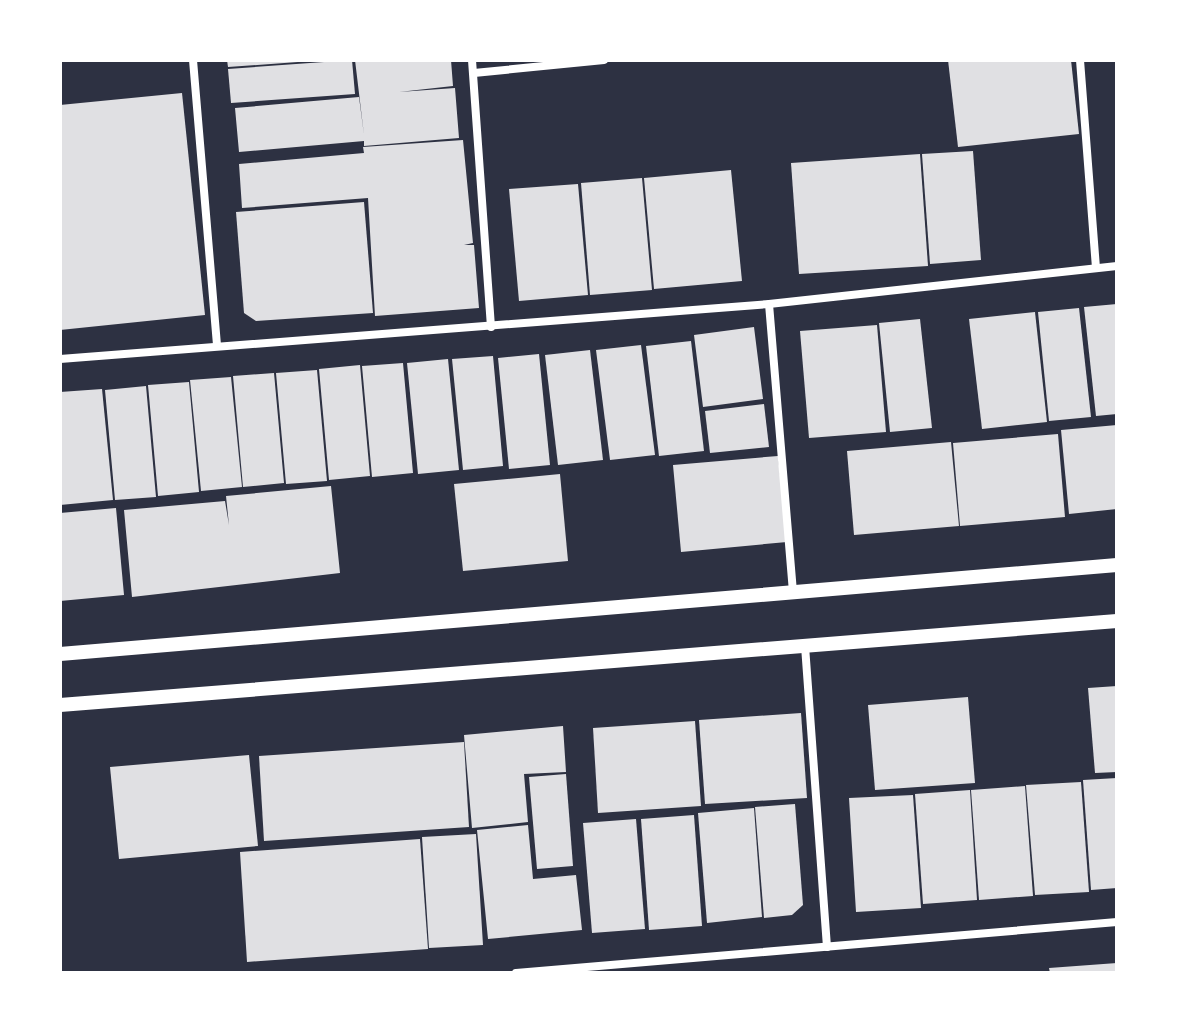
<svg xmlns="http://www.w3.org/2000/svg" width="1177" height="1033" font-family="Commissioner,sans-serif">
<rect width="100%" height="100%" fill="#2d3142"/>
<g fill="#e0e0e3">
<path d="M227,60H297L298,62L228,67Z"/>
<path d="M352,60L355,94L231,103L228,69Z"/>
<path d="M355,60H451L453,86L399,92L455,88L459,138L364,146V141L239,152L235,108L359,97L364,135Z"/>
<path d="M948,60H1071L1079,134L958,147Z"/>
<path d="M182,93L205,315L60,330V105Z"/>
<path d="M463,140L473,243L464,245H474L479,308L375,316L368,198L242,208L239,164L364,153L363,147Z"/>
<path d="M973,151L981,260L930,264L922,154Z"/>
<path d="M920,154L928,266L799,274L791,163Z"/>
<path d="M731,170L742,281L654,289L644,178Z"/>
<path d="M642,178L652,290L590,295L581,183Z"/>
<path d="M578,184L588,295L519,301L509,189Z"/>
<path d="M364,202L373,313L256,321L244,313L236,212Z"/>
<path d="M1117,304V414L1096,416L1084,307Z"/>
<path d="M1079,308L1091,417L1049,421L1038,312Z"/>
<path d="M1035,312L1047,422L982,429L969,319Z"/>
<path d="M920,319L932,428L890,432L879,323Z"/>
<path d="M877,325L886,432L809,438L800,331Z"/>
<path d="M754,327L763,399L703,407L694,335Z"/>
<path d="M691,341L704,451L659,456L646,346Z"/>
<path d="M641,345L655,455L610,460L596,350Z"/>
<path d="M590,350L603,460L558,465L545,355Z"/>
<path d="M539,354L550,465L509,469L498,358Z"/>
<path d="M493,356L503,466L463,470L452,359Z"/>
<path d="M448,359L459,470L418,474L407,363Z"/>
<path d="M403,363L413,473L372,477L362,366Z"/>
<path d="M360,365L370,476L329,480L319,369Z"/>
<path d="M317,370L327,481L286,484L276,373Z"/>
<path d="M274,373L284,483L243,487L233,376Z"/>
<path d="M231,377L242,487L201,491L190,380Z"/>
<path d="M189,382L199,492L158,496L148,385Z"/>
<path d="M146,386L156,497L115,500L105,390Z"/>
<path d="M102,389L113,500L60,505V392Z"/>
<path d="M764,404L769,447L710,453L705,411Z"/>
<path d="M1117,425V509L1069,514L1061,430Z"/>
<path d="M1058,434L1065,517L960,526L953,443Z"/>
<path d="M951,442L959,526L854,535L847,451Z"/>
<path d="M778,456L787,542L681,552L673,465Z"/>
<path d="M560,474L568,561L463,571L454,484Z"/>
<path d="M331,486L340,573L132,597L124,510L225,501L229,525L226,496Z"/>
<path d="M116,508L124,595L60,601V513Z"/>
<path d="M1117,686V772L1095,773L1088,688Z"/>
<path d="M968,697L975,783L875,790L868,705Z"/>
<path d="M801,713L807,798L705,804L699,720Z"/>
<path d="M695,721L701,806L598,813L593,728Z"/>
<path d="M563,726L566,772L524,774L528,822L472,828L464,735Z"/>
<path d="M464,742L469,827L264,841L259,756Z"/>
<path d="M249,755L258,846L119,859L110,767Z"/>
<path d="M566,774L573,866L537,869L529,777Z"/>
<path d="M1117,778V888L1091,890L1083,780Z"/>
<path d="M1081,782L1089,892L1035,895L1026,785Z"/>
<path d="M1025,786L1033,896L979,900L971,790Z"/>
<path d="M970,790L977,900L923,904L915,794Z"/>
<path d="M913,795L921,908L856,912L849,798Z"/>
<path d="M795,804L803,905L792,915L764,918L755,807Z"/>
<path d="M754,808L762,917L707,923L698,813Z"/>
<path d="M694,815L702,926L649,930L641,819Z"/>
<path d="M636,819L645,929L592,933L583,823Z"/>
<path d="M528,825L533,879L576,875L582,930L488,939L477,830Z"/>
<path d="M476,834L483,945L429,948L422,837Z"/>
<path d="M420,839L428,949L247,962L240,852Z"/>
<path d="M1117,963V973H1050L1049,968Z"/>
</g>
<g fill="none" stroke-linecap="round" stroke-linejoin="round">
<g stroke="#fff" stroke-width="8">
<path d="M193,60L217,345"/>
<path d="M472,60L491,327"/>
<path d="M1080,60L1096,268"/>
<path d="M474,73L604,60"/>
<path d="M769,304L793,592"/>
<path d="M60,359L769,304L1117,266"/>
<path d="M805,646L827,947"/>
<path d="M516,973L1117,922"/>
</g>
<g stroke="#fff" stroke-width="14">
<path d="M60,654L1117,565"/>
<path d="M60,705L1117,621"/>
</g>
</g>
<rect width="1177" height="1033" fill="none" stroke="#ffffff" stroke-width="124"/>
</svg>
